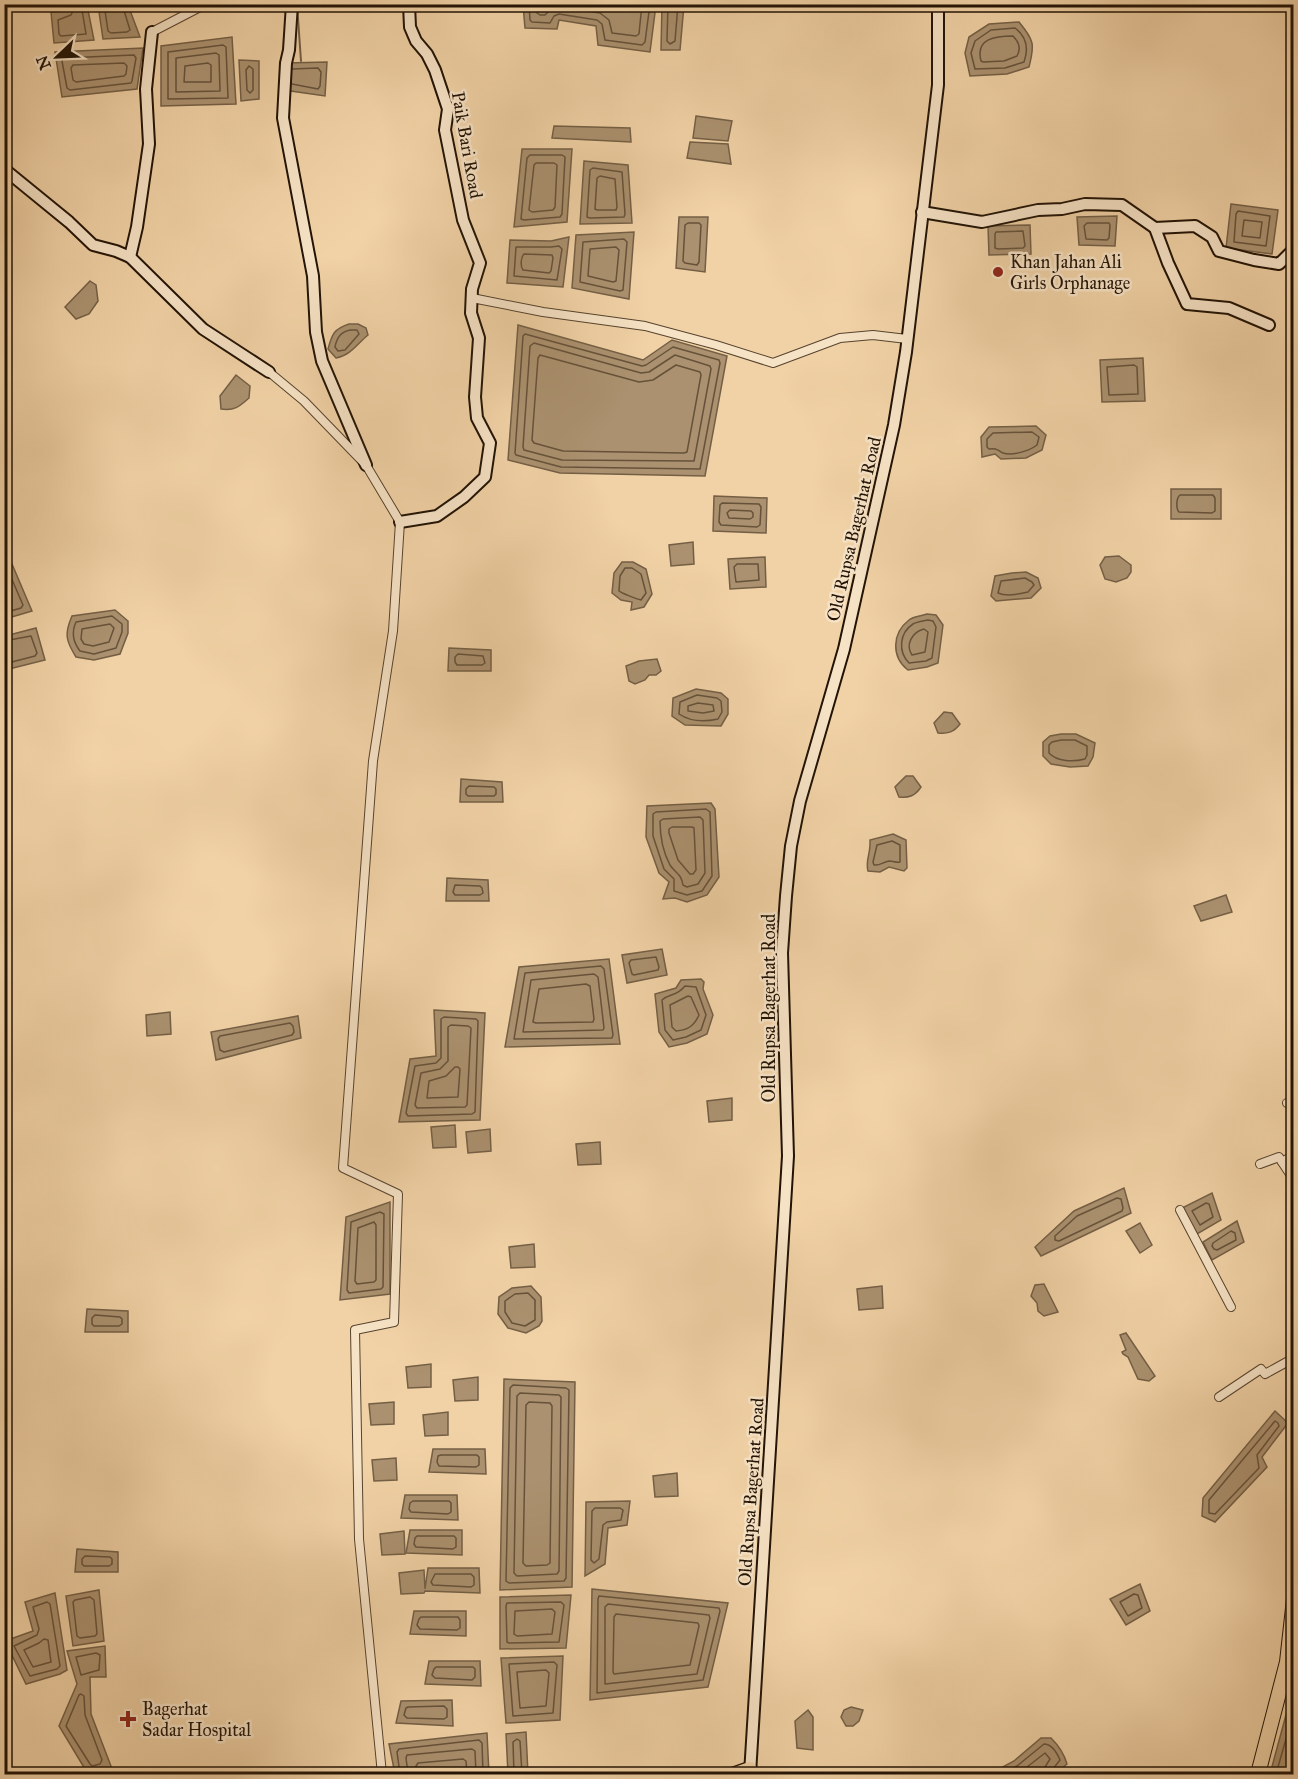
<svg xmlns="http://www.w3.org/2000/svg" width="1298" height="1779" font-family="'IM FELL Great Primer',serif">
<rect width="100%" height="100%" fill="#f1d2a6"/>
<filter id="stains"><feTurbulence type="fractalNoise" baseFrequency=".00333" numOctaves="4"/><feColorMatrix values="0 0 0 0 .2 0 0 0 0 .09 0 0 0 0 .02 0 0 0 .5 -.17"/></filter>
<radialGradient id="worn" r=".72"><stop offset=".6" stop-color="#630" stop-opacity="0"/><stop offset="1" stop-color="#630" stop-opacity=".3"/></radialGradient>
<g fill="#ab916f" stroke="#745f45" stroke-width="1.5">
<path d="M66,5H87L94,40L54,43L51,12L67,11Z"/>
<path d="M98,5H128L140,37L103,39Z"/>
<path d="M523,5H656L650,52L598,45L596,26L559,20L557,29L525,28Z"/>
<path d="M662,5H684L680,50H661Z"/>
<path d="M1019,22C1034,40 1035,44 1029,67L1007,74L970,76L965,53L969,37L989,24Z"/>
<path d="M232,37L236,104L161,106V46Z"/>
<path d="M143,48L137,89L62,97L55,52Z"/>
<path d="M239,60L259,61V99L241,101Z"/>
<path d="M327,62L325,96L284,90L286,63Z"/>
<path d="M696,116L732,121L728,141L693,138Z"/>
<path d="M554,126L630,128L631,142L552,138Z"/>
<path d="M690,142L728,144L731,164L687,158Z"/>
<path d="M522,149H572L567,222L514,227Z"/>
<path d="M584,161L628,165L632,223L580,224Z"/>
<path d="M1231,204L1278,210L1272,254L1226,248Z"/>
<path d="M1117,216L1115,246L1079,245L1077,217Z"/>
<path d="M679,217H708L705,272L676,268Z"/>
<path d="M1030,225L1031,254L989,255L988,226Z"/>
<path d="M634,232L629,299L572,288L576,235Z"/>
<path d="M569,237L563,287L507,283L510,240L551,241Z"/>
<path d="M90,281L96,285L98,301L89,314L76,319L65,307Z"/>
<path d="M349,324H358L366,328L368,335C357,344 350,356 336,358L328,349C332,334 334,329 349,324Z"/>
<path d="M518,325L643,360L672,340L727,356L705,476L560,473L508,460Z"/>
<path d="M1143,358L1145,401L1102,402L1100,360Z"/>
<path d="M236,375L250,386L249,398C239,407 234,411 221,409L220,396Z"/>
<path d="M1036,426L1046,435L1042,450L1026,458L1001,459L995,454L982,457L981,437L989,427Z"/>
<rect x="1171" y="489" width="50" height="30"/>
<path d="M714,496L767,498L766,533L713,531Z"/>
<path d="M693,542L694,564L671,566L669,545Z"/>
<path d="M5,550H6L32,611L5,619Z"/>
<path d="M1119,556L1131,565V572L1127,578L1116,582L1105,579L1100,565L1105,557Z"/>
<path d="M765,557L766,587L730,589L728,559Z"/>
<path d="M622,562H633L646,569L652,594L644,607L631,610L632,602L621,600L612,593L614,573Z"/>
<path d="M1026,572L1038,578L1041,588L1031,598L996,601L991,596L995,576L1012,573Z"/>
<path d="M115,610L128,621V633L120,654L94,660L76,657C66,641 64,634 72,616Z"/>
<path d="M927,614L936,615L943,625L938,663L927,667L908,670C891,657 892,633 909,620C913,616 922,616 927,614Z"/>
<path d="M36,628L45,660L5,670V636Z"/>
<path d="M449,648L491,650V671H448Z"/>
<path d="M657,659L661,671L656,675H649L645,680L635,684L629,681L626,666L639,661Z"/>
<path d="M696,689L721,693L728,699V714L721,726L685,725L672,716L673,698Z"/>
<path d="M944,712L952,713L960,724C954,732 948,734 938,733L934,723Z"/>
<path d="M1061,734H1076L1095,743L1093,757L1088,766L1070,767L1051,764L1043,756V742L1050,736Z"/>
<path d="M906,776H913L921,787C915,796 909,798 899,797L895,787Z"/>
<path d="M461,779L502,782L503,802H460Z"/>
<path d="M711,803L715,809L719,877L707,895L687,902L675,898L663,899L669,882L659,873L646,837L647,806Z"/>
<path d="M893,834L906,840L907,868L904,871L889,867L880,872L868,871C865,860 871,854 870,840Z"/>
<path d="M447,878L488,880L489,901H446Z"/>
<path d="M1226,895L1232,912L1201,921L1194,906Z"/>
<path d="M662,949L667,975L627,983L622,955Z"/>
<path d="M609,959L620,1044L505,1047L519,967Z"/>
<path d="M701,979L704,982L703,989L713,1015L707,1034L687,1043L669,1047L659,1032L655,994L676,988L681,980Z"/>
<path d="M434,1010L485,1013L480,1120L399,1122L410,1059L436,1056Z"/>
<path d="M170,1012L171,1034L147,1036L146,1015Z"/>
<path d="M298,1016L301,1038L216,1060L211,1032Z"/>
<path d="M732,1098V1120L709,1122L707,1101Z"/>
<path d="M455,1125L456,1147L433,1148L431,1127Z"/>
<path d="M490,1129L491,1151L468,1153L466,1132Z"/>
<path d="M600,1142L601,1164L578,1165L576,1144Z"/>
<path d="M1124,1188L1131,1213L1041,1256L1035,1247L1074,1211Z"/>
<path d="M1212,1193L1221,1220L1197,1234L1182,1208Z"/>
<path d="M390,1202V1294L340,1300L346,1217Z"/>
<path d="M1237,1221L1244,1242L1212,1260L1203,1242Z"/>
<path d="M1140,1223L1152,1245L1140,1253L1126,1231Z"/>
<path d="M534,1244L535,1267L511,1268L509,1247Z"/>
<path d="M1044,1284L1058,1312L1044,1316L1038,1311L1037,1303L1031,1296L1035,1285Z"/>
<path d="M531,1286L541,1297L542,1321L539,1326L526,1333L508,1328L498,1314L499,1297L512,1288Z"/>
<path d="M882,1286L883,1308L859,1310L857,1289Z"/>
<path d="M87,1309L128,1311V1332H85Z"/>
<path d="M1126,1333L1155,1376L1149,1381L1138,1379L1128,1357L1123,1354L1122,1352L1126,1350L1120,1335Z"/>
<path d="M431,1364V1387L408,1388L406,1367Z"/>
<path d="M478,1377V1400L455,1401L453,1380Z"/>
<path d="M504,1379L575,1382L572,1587L500,1590Z"/>
<path d="M394,1402V1424L371,1425L369,1404Z"/>
<path d="M1275,1411L1288,1423L1262,1457L1267,1467L1215,1522L1202,1516L1203,1498Z"/>
<path d="M448,1412V1435L425,1436L423,1415Z"/>
<path d="M433,1449H485L486,1474L429,1472Z"/>
<path d="M396,1458L397,1480L374,1481L372,1460Z"/>
<path d="M677,1473L678,1496L655,1497L653,1476Z"/>
<path d="M405,1495H457L458,1520L401,1518Z"/>
<path d="M630,1501L627,1525L608,1528L605,1564L585,1576L586,1502Z"/>
<path d="M410,1530H462V1555L406,1553Z"/>
<path d="M404,1531L405,1554L382,1555L380,1534Z"/>
<path d="M77,1549L118,1552V1572H75Z"/>
<path d="M428,1568H479L480,1593L425,1591L424,1593L401,1594L399,1573L424,1570L425,1589Z"/>
<path d="M1140,1584L1150,1611L1126,1625L1110,1599Z"/>
<path d="M592,1589L728,1603L708,1687L590,1700Z"/>
<path d="M99,1590L104,1641L73,1646L66,1596Z"/>
<path d="M55,1593L67,1670L60,1674L26,1684L5,1641L33,1631L25,1602Z"/>
<path d="M571,1595L566,1648L500,1649V1597Z"/>
<path d="M414,1611H466V1636L410,1634Z"/>
<path d="M105,1646L106,1677H90L91,1714L114,1774H103L100,1770L88,1774L59,1726L77,1684L67,1651Z"/>
<path d="M563,1656L560,1720L506,1723L501,1658Z"/>
<path d="M429,1661H480L481,1686L425,1684Z"/>
<path d="M1293,1689V1774H1270Z"/>
<path d="M452,1700L453,1726L396,1723L401,1701Z"/>
<path d="M851,1707L863,1710L859,1721L853,1726H846L841,1717L844,1710Z"/>
<path d="M808,1710L813,1717V1750L797,1748L795,1721Z"/>
<path d="M526,1732L528,1774H508L506,1734Z"/>
<path d="M487,1733L489,1774H395L389,1744Z"/>
<path d="M1041,1738H1051C1059,1746 1064,1753 1067,1764L1055,1774H995L997,1770L1014,1761Z"/>
</g>
<g fill="none" stroke-linecap="round" stroke-linejoin="round">
<g stroke="#66523a" stroke-width="1.5">
<path d="M72,4L73,11L71,15L58,20L59,34L61,36L86,34L81,4"/>
<path d="M104,4L108,31L111,33L127,32L130,30L122,4"/>
<path d="M529,4L530,20L532,22L550,23L554,16L559,14L597,20L602,24L605,40L642,45L645,42L650,4"/>
<path d="M537,4V13L540,15H545L552,8L560,7L600,13L609,20L612,33L636,36L639,34L642,4"/>
<path d="M668,4L667,41L670,44L675,41L678,4"/>
<path d="M1015,28C1027,37 1029,48 1024,62L1005,68L975,69L971,53L975,41L991,30Z"/>
<path d="M1013,36C1019,42 1021,49 1017,56L1004,61L983,62L981,61C975,38 996,36 1013,36Z"/>
<path d="M223,45L226,47L228,98L168,99V52Z"/>
<path d="M216,53L219,55L220,91L176,92V58Z"/>
<path d="M134,55L136,58L132,81L131,83L70,90L67,88L62,61L64,58Z"/>
<path d="M124,63L127,66L126,74L124,76L76,82L73,80L71,68L73,65Z"/>
<path d="M208,63L211,65V82H184L185,66Z"/>
<path d="M249,66L253,69V90L250,93L247,90L246,70Z"/>
<path d="M292,84L318,89L320,86L321,72L318,68L292,69"/>
<path d="M530,155H562L565,157L562,214L560,217L524,220L521,219L527,158Z"/>
<path d="M536,163H554L557,165L555,207L553,210L532,212L529,210L534,165Z"/>
<path d="M593,168L622,172L625,214L624,217L590,218L587,217L590,170Z"/>
<path d="M600,176L615,179L617,207L616,210H597L595,209L597,178Z"/>
<path d="M1238,211L1270,216L1266,246L1234,242L1236,214Z"/>
<path d="M1244,220L1262,222L1260,238L1242,236Z"/>
<path d="M688,223H699L701,225L699,262L697,265L685,263L683,261L685,225Z"/>
<path d="M1087,223H1109L1110,225L1109,238L1107,240L1086,239L1084,226Z"/>
<path d="M1023,231L1025,246L1023,248L998,249L995,248V234L996,232Z"/>
<path d="M624,239L627,242L623,290L620,291L580,282L583,242Z"/>
<path d="M559,246L562,249L557,280L514,276L516,247H551Z"/>
<path d="M616,247L619,250L616,281L613,282L588,276L590,249Z"/>
<path d="M524,254L552,255L553,258L551,271L549,273L523,270C520,266 521,257 524,254Z"/>
<path d="M350,330H357L359,334L345,350L338,351L335,347C337,337 341,332 350,330Z"/>
<path d="M525,334L642,366L646,365L673,347L719,360L720,363L700,469L561,467L516,455L515,453L523,336Z"/>
<path d="M534,343L641,373L649,372L675,355L710,366L711,369L694,461L562,460L524,450L523,447L530,346Z"/>
<path d="M540,355L639,382L653,380L676,365L700,372L701,375L687,452L684,453L563,451L534,443L532,440L538,358Z"/>
<path d="M1134,365L1137,367L1138,394L1109,395L1107,367Z"/>
<path d="M1032,432L1039,437L1037,445C1029,451 1013,456 1003,453C997,450 997,448 989,449L987,447V439L993,433Z"/>
<path d="M1180,495H1213L1215,498V511L1212,513L1179,512C1176,509 1176,498 1180,495Z"/>
<path d="M722,503L759,504L761,507L760,525L757,527L721,525L719,522L720,505Z"/>
<path d="M730,510L751,511L753,513V517L750,519L729,518L727,513Z"/>
<path d="M4,561L23,605L21,608L4,613"/>
<path d="M737,564H758L759,580L736,582L734,567Z"/>
<path d="M625,568H632L641,574L646,593L641,600C637,599 621,593 619,591L620,576Z"/>
<path d="M1025,578L1032,582L1034,585L1028,592C1019,594 1007,597 998,593L1001,581Z"/>
<path d="M112,616L122,624V632L116,648L94,654L80,651C73,642 71,633 76,622Z"/>
<path d="M928,620L933,621L936,627L932,658L926,661L909,663C898,652 899,633 913,624C917,622 924,621 928,620Z"/>
<path d="M110,624L114,628L109,642L93,646L84,644L81,639L82,629Z"/>
<path d="M924,629L928,632L925,652L912,655C905,645 912,632 924,629Z"/>
<path d="M4,641L31,636L37,653L35,656L4,664"/>
<path d="M458,654L483,656L485,663L482,665H457L455,662V657Z"/>
<path d="M697,695L717,698L721,701L722,712L718,719C705,722 691,722 679,714L680,702Z"/>
<path d="M698,703L713,705L714,711L703,713L688,711V706Z"/>
<path d="M1061,740H1075L1087,746V755L1085,759C1074,762 1057,762 1049,753V745L1052,742Z"/>
<path d="M469,786L494,787L496,789V794L494,796H468L466,794V789Z"/>
<path d="M706,809L710,812L712,876L702,891L687,895L674,891V879L664,869L653,836V814L656,812Z"/>
<path d="M700,817L703,820L705,873L698,884L687,887L683,885C681,873 676,874 670,865C663,852 660,835 660,821L663,819Z"/>
<path d="M672,827H692L694,828L696,870L693,874H690L678,860L669,833V829Z"/>
<path d="M892,841L900,845V862C896,863 894,861 889,861C883,862 880,866 874,865L873,862L877,845Z"/>
<path d="M455,885L480,886L482,888L483,893L480,895H455L453,892Z"/>
<path d="M656,957L659,967L658,970L634,975L632,974L629,963L631,960Z"/>
<path d="M601,966L604,969L613,1035L612,1038L514,1039L525,973Z"/>
<path d="M594,974L598,977L604,1028L603,1030L523,1032L531,980Z"/>
<path d="M586,984L590,986L594,1019L593,1022L536,1023L533,1022L539,989Z"/>
<path d="M685,986L696,987L706,1015L701,1030L686,1037L673,1040L665,1030L662,1000C670,993 676,997 685,986Z"/>
<path d="M688,996L691,997L699,1015C694,1026 688,1030 676,1031L672,1027L670,1005Z"/>
<path d="M444,1017L476,1019L478,1021L475,1112L472,1114L408,1116L406,1113L415,1066L436,1063L441,1058V1019Z"/>
<path d="M290,1023L293,1026L294,1032L292,1035L224,1052L220,1050L218,1039L220,1036Z"/>
<path d="M451,1025L468,1026L471,1028L467,1105L465,1107L417,1108L415,1105L421,1073L440,1069L448,1061V1027Z"/>
<path d="M455,1067H458L460,1069L458,1097L427,1098L429,1081L446,1076Z"/>
<path d="M1117,1198L1121,1199L1123,1208L1122,1211L1059,1241L1055,1240V1236L1077,1216Z"/>
<path d="M1206,1203L1209,1204L1213,1217L1200,1225L1192,1211Z"/>
<path d="M380,1212L384,1214L383,1287L381,1289L349,1293L347,1290L351,1222Z"/>
<path d="M374,1222L376,1225V1280L374,1282L357,1284L355,1281L358,1228Z"/>
<path d="M1231,1231L1235,1233L1236,1240L1217,1250L1214,1249L1212,1246L1213,1243Z"/>
<path d="M528,1293L535,1300V1320L525,1326L512,1323L505,1312V1301L515,1294Z"/>
<path d="M95,1315L120,1317L122,1319V1324L119,1326H94L92,1324V1318Z"/>
<path d="M513,1385L566,1388L569,1390L566,1578L564,1581L509,1583L506,1581L510,1388Z"/>
<path d="M520,1393L559,1395L561,1397L559,1571L557,1574L517,1576L514,1573L517,1396Z"/>
<path d="M529,1402L550,1403L552,1406L550,1563L547,1565L526,1566L523,1563L526,1405Z"/>
<path d="M1275,1421L1278,1423L1279,1426L1257,1455L1259,1468L1215,1514L1209,1513V1500Z"/>
<path d="M441,1455H477L479,1457V1465L476,1467L439,1466L437,1462L438,1456Z"/>
<path d="M413,1501H449L451,1503V1512L448,1514L411,1512L409,1509L410,1503Z"/>
<path d="M595,1508H620L623,1510L621,1520L607,1522L603,1525L599,1559L594,1563L591,1560L592,1511Z"/>
<path d="M417,1536H454L456,1538V1547L453,1549L416,1547L414,1544L415,1538Z"/>
<path d="M85,1556L110,1557L112,1559V1564L109,1566H84L82,1564V1559Z"/>
<path d="M435,1574H471L474,1577V1585L471,1587L433,1585L431,1582Z"/>
<path d="M1134,1594L1138,1595L1142,1608L1128,1616L1120,1602Z"/>
<path d="M599,1596L719,1608L720,1611L703,1680L597,1693L598,1599Z"/>
<path d="M90,1597L94,1600L97,1634L95,1636L80,1638L77,1636L73,1602L75,1600Z"/>
<path d="M47,1602L50,1604L60,1666L57,1669L30,1676L14,1646L37,1635L39,1629L33,1607Z"/>
<path d="M561,1602L564,1605L559,1642L509,1643L507,1642L506,1606L507,1603Z"/>
<path d="M608,1604L709,1615L710,1618L697,1674L605,1684V1607Z"/>
<path d="M552,1609L555,1612L552,1634L517,1636L514,1634L515,1611Z"/>
<path d="M616,1614L698,1623L699,1626L690,1665L614,1674L613,1672L614,1617Z"/>
<path d="M421,1617H458L460,1620V1628L457,1630L420,1629L417,1625L419,1619Z"/>
<path d="M44,1639L48,1640L51,1662L33,1667L24,1650L39,1643Z"/>
<path d="M96,1653L100,1655L99,1670L81,1675L76,1657Z"/>
<path d="M554,1662L557,1665L553,1713L513,1716L509,1664Z"/>
<path d="M436,1667H473L475,1669V1677L472,1680L435,1678L432,1675L434,1669Z"/>
<path d="M546,1670L549,1673L546,1706L520,1708L517,1672Z"/>
<path d="M81,1694L84,1696L85,1715L102,1760L100,1764L92,1766L90,1764L66,1726L79,1695Z"/>
<path d="M444,1706L447,1709V1717L444,1719L407,1718L404,1715L406,1708L408,1707Z"/>
<path d="M400,1774L397,1752L399,1749L479,1740L482,1743L483,1774"/>
<path d="M408,1774L406,1758L407,1755L472,1749L475,1751L476,1774"/>
<path d="M417,1774L416,1766L418,1763L463,1759L466,1761L467,1774"/>
<path d="M514,1774L513,1742L517,1739L520,1741L522,1774"/>
<path d="M1002,1774L1017,1766L1044,1744C1052,1744 1057,1753 1060,1760L1052,1770V1774"/>
<path d="M1018,1774L1045,1753L1050,1759L1045,1767L1044,1774"/>
<path d="M1276,1774L1294,1711"/>
</g>
<path stroke="#745f45" stroke-width="2" d="M297,4L301,61"/>
<defs>
<g id="street">
<path d="M152,32L206,4"/>
<path d="M472,298L543,312L645,326L716,345L773,363L840,338L873,335L907,339"/>
<path d="M269,372L304,401L366,465L400,522L393,631L373,761L343,1168L398,1194L394,1322L355,1330L359,1539L382,1774"/>
<path d="M1287,1103L1294,1102"/>
<path d="M1294,1155L1282,1162L1294,1180"/>
<path d="M1260,1164L1279,1157L1282,1162"/>
<path d="M1180,1210L1231,1307"/>
<path d="M1219,1397L1261,1369L1265,1374L1294,1358"/>
</g>
<g id="secondary">
<path d="M292,4L289,50L286,63L283,118L313,276L316,332L322,361L366,465"/>
<path d="M4,169L69,222L93,245L116,251L130,257L203,329L269,372"/>
<path d="M922,212L982,222L1038,210L1062,209L1085,204L1122,205L1155,228L1195,226L1212,237L1219,251L1254,260L1279,264L1294,249"/>
<path d="M1155,228L1168,263L1187,304L1229,308L1269,325"/>
<path d="M130,257L137,227L149,144L146,89L152,32"/>
<path d="M400,522L437,516L464,497L485,477L490,443L477,418L475,397L479,338L471,313L472,289L480,263L463,220L445,130L448,109L435,70L427,54L416,41L410,27L409,4"/>
<path d="M750,1774L788,1156L782,953L786,896L791,846L800,801L844,649L894,425L906,352L938,85V4"/>
</g>
<path id="primary" d="M733,1774L750,1768"/>
<path id="highway" d="M1258,1774L1287,1662L1294,1599"/>
</defs>
<use href="#street" stroke="#56432d" stroke-width="10"/>
<use href="#secondary" stroke="#221305" stroke-width="14"/>
<use href="#primary" stroke="#221305" stroke-width="15"/>
<use href="#highway" stroke="#221305" stroke-width="16"/>
<use href="#street" stroke="#f6e2c5" stroke-width="8"/>
<use href="#secondary" stroke="#f6e2c5" stroke-width="10"/>
<use href="#primary" stroke="#f1d2a6" stroke-width="12"/>
<use href="#highway" stroke="#f1d2a6" stroke-width="14"/>
</g>
<g fill="#8f2418" stroke="#f6e2c5" stroke-width="2">
<circle cx="998" cy="272" r="6"/>
<path d="M125 1710h6v6h6v6h-6v6h-6v-6h-6v-6h6z"/>
</g>
<g text-anchor="middle" dominant-baseline="central" stroke-width="5" stroke-linejoin="round" paint-order="stroke">
<g font-size="18" fill="#221305" stroke="#f6e2c5">
<text transform="translate(467 145) rotate(80)">Paik Bari Road</text>
<text transform="translate(854 529) rotate(-77)">Old Rupsa Bagerhat Road</text>
<text transform="translate(769 1008) rotate(-90)">Old Rupsa Bagerhat Road</text>
<text transform="translate(751 1492) rotate(-86)">Old Rupsa Bagerhat Road</text>
</g>
<g font-size="18" fill="#221305" stroke="#f6e2c5" text-anchor="start">
<text x="1010" y="262">Khan Jahan Ali<tspan x="1010" dy="21">Girls Orphanage</tspan></text>
<text x="142" y="1709">Bagerhat<tspan x="142" dy="21">Sadar Hospital</tspan></text>
</g>
</g>
<rect width="1298" height="1779" fill="none" stroke="#f1d2a6" stroke-width="24"/>
<rect x="6" y="6" width="1286" height="1767" fill="none" stroke="#221305" stroke-width="3"/>
<rect x="12" y="12" width="1274" height="1755" fill="none" stroke="#221305" stroke-width="1.5"/>
<g transform="translate(57 57) rotate(247)" stroke="#f6e2c5" stroke-width="4.5" paint-order="stroke">
<path d="M0-4.5L10 22L0 15L-10 22Z" fill="#221305"/>
<text y="-9" font-size="16" font-weight="bold" text-anchor="middle" fill="#221305">N</text>
</g>
<rect width="100%" height="100%" filter="url(#stains)"/>
<rect width="100%" height="100%" fill="url(#worn)"/>
</svg>
